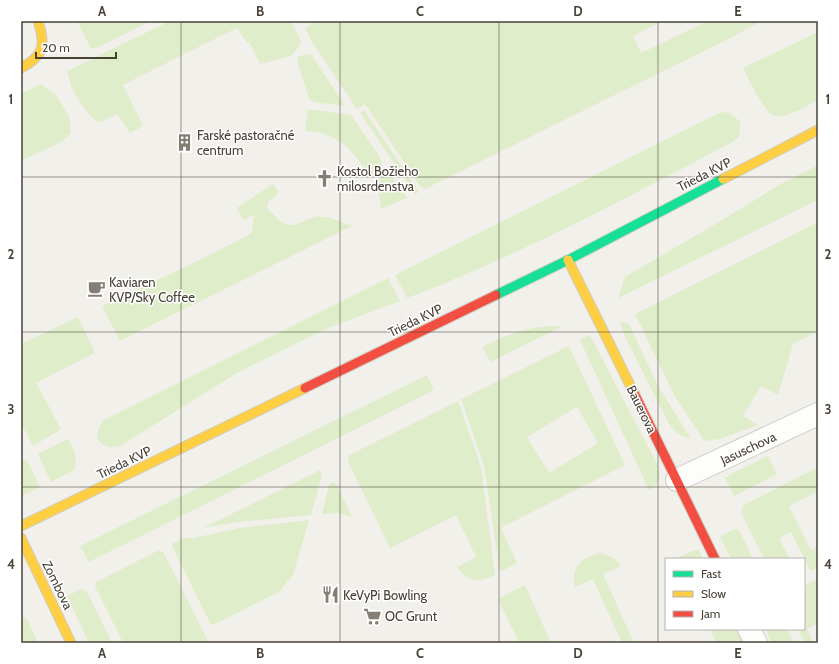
<svg xmlns="http://www.w3.org/2000/svg" width="839" height="664" font-family="Cabin,sans-serif">
<rect width="100%" height="100%" fill="#f2f0eb"/>
<g fill="#dfedca" fill-rule="evenodd">
<path d="M77,21H151L94,49L90,47Z"/>
<path d="M170,21H291L301,41L299,46L291,56L260,64L249,42L247,43L237,28L123,85L143,126L130,133L117,114C112,116 105,121 100,122C90,122 75,94 71,86C69,81 69,76 67,71Z"/>
<path d="M318,21H663L633,36L641,53L708,21H762L728,39L425,189L420,186L365,104L357,109L312,42L305,28Z"/>
<path d="M818,32V100C808,105 786,119 774,116C765,113 748,78 743,68Z"/>
<path d="M311,54L345,106L314,102L309,99L297,60L299,56Z"/>
<path d="M40,84L56,95L69,116L71,133L63,141L21,161V94Z"/>
<path d="M308,109L351,115L380,157L382,163L376,172L370,177C353,150 338,132 305,131Z"/>
<path d="M364,110L419,192L415,194L360,113Z"/>
<path d="M723,112L729,113L740,121L739,137L734,141C627,198 520,255 407,298L395,275L717,114Z"/>
<path d="M818,165V200L618,298L625,277L722,220L779,185Z"/>
<path d="M389,173L407,198L381,209L379,194L374,184Z"/>
<path d="M273,184L278,192L274,198L270,200L267,204L268,209L280,221L287,225H295L316,216L331,218L352,226L120,341L102,306L208,256L247,236L252,232L254,215L243,220L237,208Z"/>
<path d="M818,222V331L793,344L778,395L761,386L743,416L758,425L720,439L704,441L674,395L635,314Z"/>
<path d="M388,278L400,301L328,328L237,373L120,446C99,451 90,437 104,420Z"/>
<path d="M78,317L95,353L36,383L61,429L33,446L21,423V344Z"/>
<path d="M620,322L629,324L657,384L691,439C681,436 674,432 668,422L624,335Z"/>
<path d="M549,326H563L490,362L482,347C506,335 521,329 549,326Z"/>
<path d="M590,335L658,466C662,479 659,483 649,490L580,340Z"/>
<path d="M569,346L625,465L501,528L517,563L500,572L484,466L461,399ZM577,407L598,443L549,473L527,437Z"/>
<path d="M427,375L434,390L89,562L80,546Z"/>
<path d="M458,401L481,467L495,575C479,583 468,583 457,567L476,557L456,515L390,548L348,462L349,455Z"/>
<path d="M68,439C74,449 78,459 74,470L51,482L38,454Z"/>
<path d="M768,456L777,474L734,496L725,478L733,473Z"/>
<path d="M27,460L40,487L21,496V462Z"/>
<path d="M818,467V491L789,506L811,550L818,547V567L811,571L791,532L779,538L790,559H764L741,513L742,508L744,505Z"/>
<path d="M320,470L322,474L311,515L237,522L203,528Z"/>
<path d="M332,482L335,483L337,485L352,517L338,513L322,514L329,485Z"/>
<path d="M309,520L293,575L279,592L213,625L210,623L173,548L172,544L183,538H194L239,528Z"/>
<path d="M734,529H736L739,530L753,559H731L720,537Z"/>
<path d="M698,549L703,559H679L678,557Z"/>
<path d="M159,550L164,553L209,643H123L95,587L96,582Z"/>
<path d="M601,553C610,556 616,558 621,566L603,574L634,643H622L593,579L575,587C570,567 583,556 601,553Z"/>
<path d="M818,579V623L807,629L813,643H805L798,629H804V586Z"/>
<path d="M525,585L551,643H519L498,599Z"/>
<path d="M81,589L87,592L112,643H89L67,596Z"/>
<path d="M26,617L38,643H21V619Z"/>
<path d="M710,629H738L745,643H716Z"/>
<path d="M765,629H787L794,643H772Z"/>
</g>
<g fill="none" stroke-linecap="round" stroke-linejoin="round">
<defs>
<g id="street">
<path d="M677,480L818,414"/>
<path d="M749,629L756,643"/>
</g>
<path id="fast" d="M496,295L568,260L723,179"/>
<g id="slow">
<path d="M21,68C44,56 46,45 38,21"/>
<path d="M723,179L818,130"/>
<path d="M568,260L635,395"/>
<path d="M21,526L305,388"/>
<path d="M21,538L71,643"/>
</g>
<g id="jam">
<path d="M305,388L496,295"/>
<path d="M635,395L715,559"/>
</g>
</defs>
<use href="#street" stroke="#cfccc7" stroke-width="24"/>
<use href="#fast" stroke="#d2cdc2" stroke-width="11"/>
<use href="#slow" stroke="#d2cdc2" stroke-width="11"/>
<use href="#jam" stroke="#d2cdc2" stroke-width="11"/>
<use href="#street" stroke="#fdfdfc" stroke-width="22"/>
<use href="#fast" stroke="#16e098" stroke-width="9"/>
<use href="#slow" stroke="#ffcf43" stroke-width="9"/>
<use href="#jam" stroke="#f24e42" stroke-width="9"/>
</g>
<path fill="none" stroke="#484136" stroke-width="1" stroke-opacity="0.55" d="M181,21V643M340,21V643M499,21V643M658,21V643M21,177H818M21,332H818M21,487H818"/>
<defs>
<symbol id="building-bare" viewBox="-9 -9 18 18"><path d="M-4-6H4V6H1V3H-1V6H-4ZM-2.5-4.3h1.7v1.8h-1.7ZM.8-4.3h1.7v1.8H.8ZM-2.5-1h1.7V.8h-1.7ZM.8-1h1.7V.8H.8Z" fill="#847e75" stroke="#fff" stroke-width="2.5" paint-order="stroke"/></symbol>
<symbol id="church-bare" viewBox="-9 -9 18 18"><path d="M-1.2-6h2.4v3.5h3.3v2.4h-3.3V6h-2.4V-.1h-3.3v-2.4h3.3Z" fill="#847e75" stroke="#fff" stroke-width="2.5" paint-order="stroke"/></symbol>
<symbol id="cafe-bare" viewBox="-9 -9 18 18"><path d="M-5.5-4.5H6V0H3Q3 3.5 0 3.5H-2.5Q-5.5 3.5-5.5 0ZM3-3.2v2h1.7v-2ZM-6 4.5H4V6H-6Z" fill="#847e75" stroke="#fff" stroke-width="2.5" paint-order="stroke"/></symbol>
<symbol id="restaurant-bare" viewBox="-9 -9 18 18"><path d="M-5-6h1v4h1v-4h1v4h1v-4h1v5L-1.5 .5V6h-2V.5L-5-1ZM5-6V6H3V1.5H1.5Q1.5-4 5-6Z" fill="#847e75" stroke="#fff" stroke-width="2.5" paint-order="stroke"/></symbol>
<symbol id="supermarket-bare" viewBox="-9 -9 18 18"><path d="M-6-5.5h2.5l.6 2H6L4.5 2H-2.5L-4.4-4H-6ZM-1.5 3.2a1.3 1.3 0 1 0 .1 0ZM3 3.2a1.3 1.3 0 1 0 .1 0Z" fill="#847e75" stroke="#fff" stroke-width="2.5" paint-order="stroke"/></symbol>
</defs>
<g fill-rule="evenodd">
<use href="#building-bare" x="172" y="130" width="25" height="25"/>
<use href="#church-bare" x="312" y="166" width="25" height="25"/>
<use href="#cafe-bare" x="84" y="276" width="25" height="25"/>
<use href="#restaurant-bare" x="318" y="582" width="25" height="25"/>
<use href="#supermarket-bare" x="360" y="604" width="25" height="25"/>
</g>
<g text-anchor="middle" dominant-baseline="central" stroke-width="3" stroke-linejoin="round" paint-order="stroke">
<g font-size="13" fill="#484136" stroke="#fff" text-anchor="start">
<text x="197" y="135">Farské pastoračné<tspan x="197" dy="15">centrum</tspan></text>
<text x="337" y="171">Kostol Božieho<tspan x="337" dy="15">milosrdenstva</tspan></text>
<text x="109" y="282">Kaviaren<tspan x="109" dy="15">KVP/Sky Coffee</tspan></text>
<text x="343" y="595">KeVyPi Bowling</text>
<text x="385" y="616">OC Grunt</text>
</g>
<g font-size="13" fill="#484136" stroke="#fff">
<text transform="translate(704 174) rotate(-27)">Trieda KVP</text>
<text transform="translate(415 320) rotate(-26)">Trieda KVP</text>
<text transform="translate(642 409) rotate(64)">Bauerova</text>
<text transform="translate(748 448) rotate(-25)">Jasuschova</text>
<text transform="translate(124 462) rotate(-26)">Trieda KVP</text>
<text transform="translate(58 585) rotate(64)">Zombova</text>
</g>
</g>
<rect width="839" height="664" fill="none" stroke="#ffffff" stroke-width="44"/>
<rect x="665" y="558" width="140" height="72" fill="#ffffff" stroke="#b6b3af"/>
<rect x="673" y="571" width="20" height="6" fill="#16e098" stroke="#b6b3af"/>
<text x="701" y="578" font-size="12" fill="#484136">Fast</text>
<rect x="673" y="591" width="20" height="6" fill="#ffcf43" stroke="#b6b3af"/>
<text x="701" y="598" font-size="12" fill="#484136">Slow</text>
<rect x="673" y="611" width="20" height="6" fill="#f24e42" stroke="#b6b3af"/>
<text x="701" y="618" font-size="12" fill="#484136">Jam</text>
<path d="M36 52v6h80v-6" fill="none" stroke="#484136" stroke-width="2"/>
<text x="42" y="52" font-size="12" fill="#484136" stroke="#ffffff" stroke-width="3" paint-order="stroke">20 m</text>
<rect x="22" y="22" width="795" height="620" fill="none" stroke="#484136" stroke-width="1.5"/>
<g font-size="13" text-anchor="middle" font-weight="bold" fill="#484136">
<text x="102" y="16">A</text>
<text x="260" y="16">B</text>
<text x="420" y="16">C</text>
<text x="578" y="16">D</text>
<text x="738" y="16">E</text>
<text x="11" y="104">1</text>
<text x="828" y="104">1</text>
<text x="11" y="259">2</text>
<text x="828" y="259">2</text>
<text x="11" y="414">3</text>
<text x="828" y="414">3</text>
<text x="11" y="569">4</text>
<text x="828" y="569">4</text>
<text x="102" y="658">A</text>
<text x="260" y="658">B</text>
<text x="420" y="658">C</text>
<text x="578" y="658">D</text>
<text x="738" y="658">E</text>
</g>
</svg>
